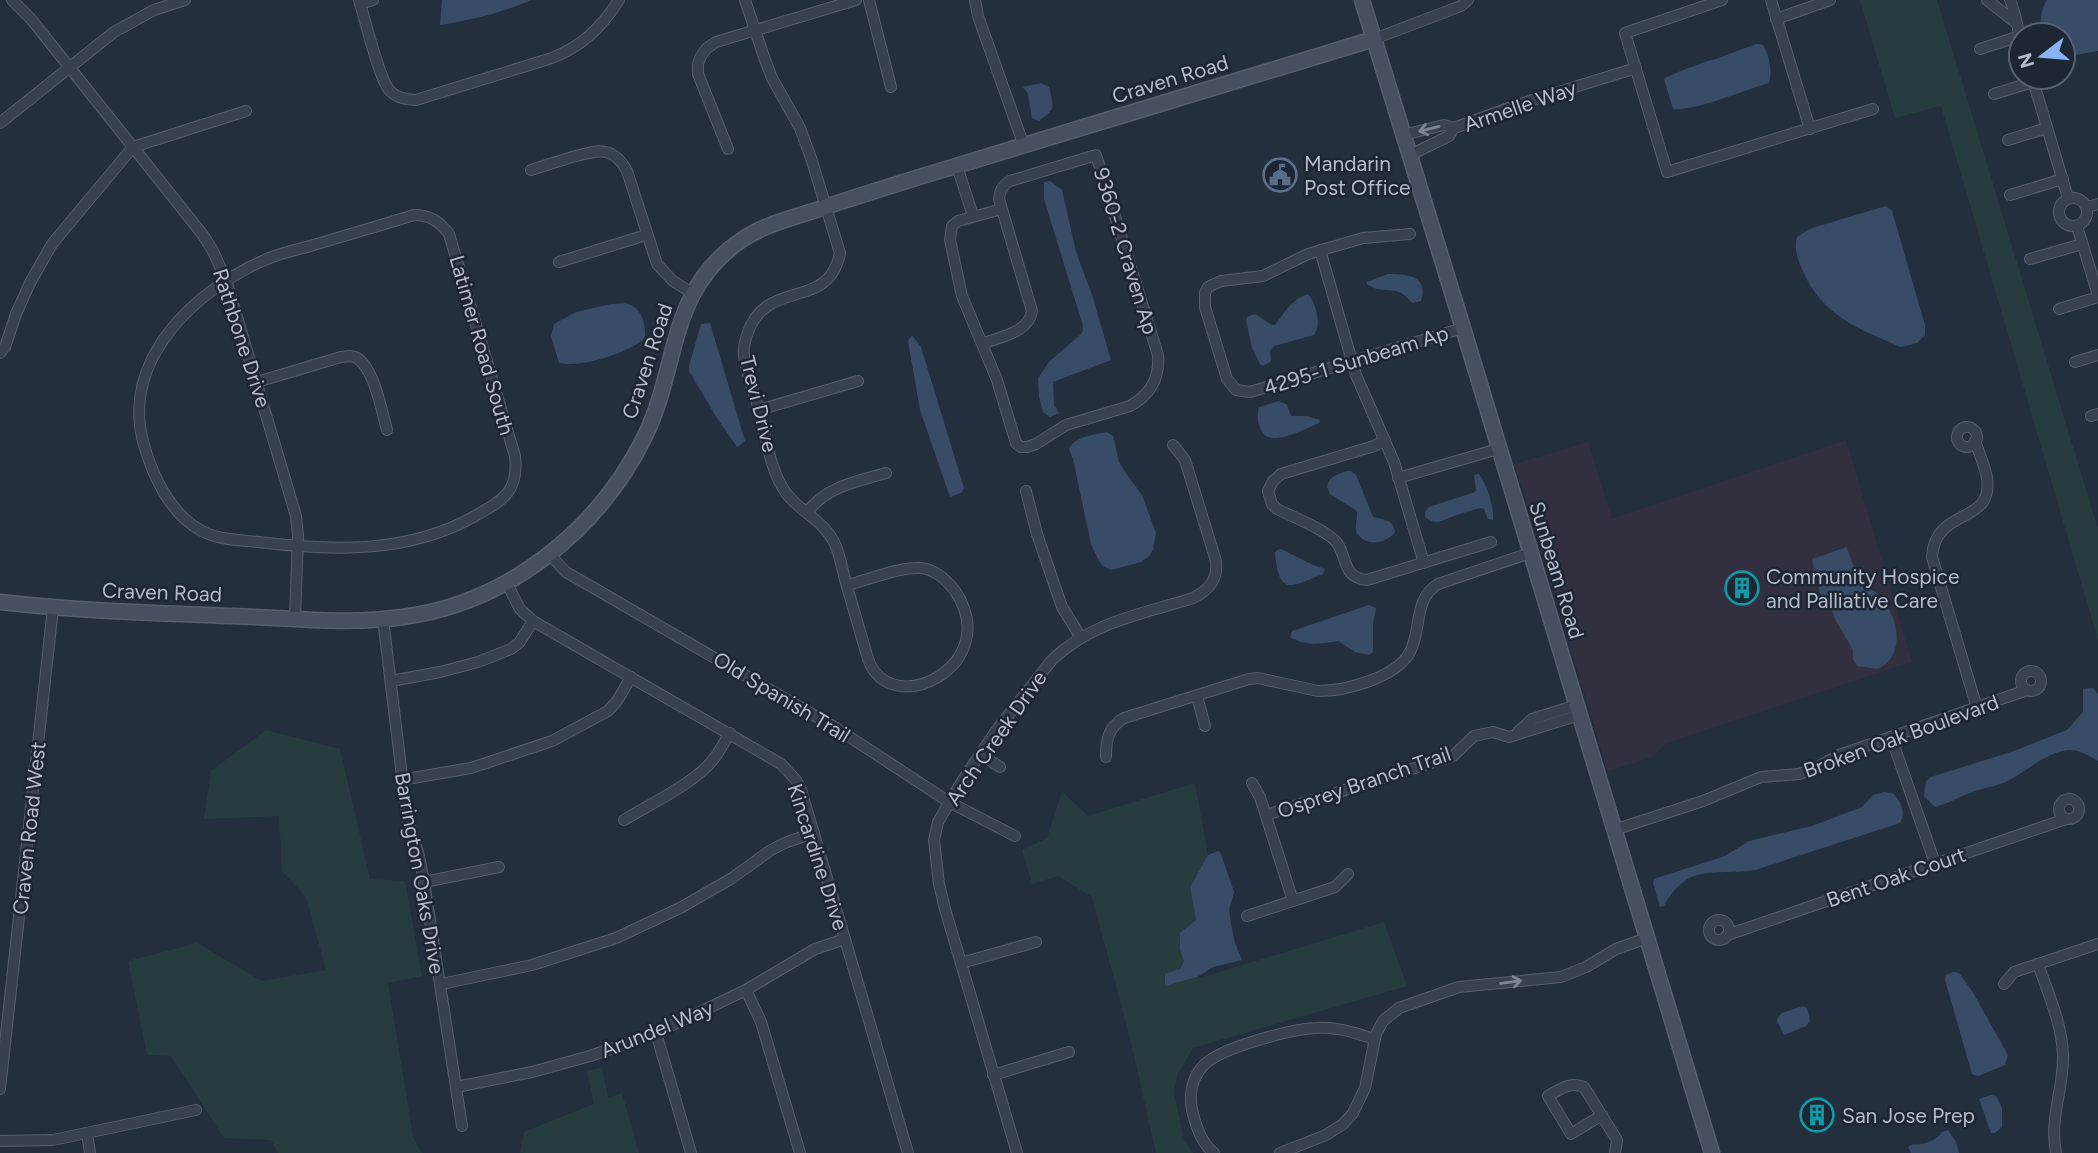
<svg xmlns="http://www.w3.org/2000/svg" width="2098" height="1153" font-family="Figtree,sans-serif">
<rect width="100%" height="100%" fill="#242f3e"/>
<path fill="#32303f" d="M1846,440L1912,662L1666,743L1653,757L1608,771L1515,464L1588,442L1612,519Z"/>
<g fill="#263c3f">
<path d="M1860,0H1937L2098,529V640L1941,106L1895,118Z"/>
<path d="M266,730L340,749L370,879L405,881L422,976L388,983L413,1137L422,1153H278L271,1140L224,1138L171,1056L147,1055L128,961L197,943L262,981L326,970L306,897L282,871L279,816L204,819L211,771Z"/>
<path d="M1195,783L1208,855L1190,887L1196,920L1190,927L1185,929L1183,954L1184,961L1169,985L1197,977L1200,978L1384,922L1407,986L1193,1048L1178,1073L1174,1092L1184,1140L1193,1153H1156L1130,1038L1092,897L1058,876L1032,884L1022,850L1047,838L1062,791L1088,816Z"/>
<path d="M602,1067L608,1098L622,1093L639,1153H520L524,1132L594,1104L587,1071Z"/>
</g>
<g fill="#394c67">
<path d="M442,0H531C502,13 472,20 440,25Z"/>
<path d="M2047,0H2098V51L2063,57V35H2041C2040,22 2040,11 2047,0Z"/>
<path d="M1756,44L1763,45C1769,55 1773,72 1769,83C1747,89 1693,112 1673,109L1664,79C1671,74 1709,60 1716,59Z"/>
<path d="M1041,83L1049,87C1054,109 1056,108 1039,121L1032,118L1028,94L1023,87Z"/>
<path d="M1050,181L1062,190L1076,252L1092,295L1111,360L1053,382L1054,405L1059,413L1050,417L1043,412L1039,397L1038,378L1049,362L1080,335L1083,331V326L1044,199V182Z"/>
<path d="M1886,206L1892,211L1925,325V335L1917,343L1901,347C1858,329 1821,315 1802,269C1797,257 1794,250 1797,237L1809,229Z"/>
<path d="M1388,274C1406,274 1429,275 1421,301L1412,303C1397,282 1383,296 1367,284V282Z"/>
<path d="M1308,294C1316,303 1322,325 1314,335L1274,346L1270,351L1271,361L1263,366L1260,364L1252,348L1246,320L1247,317L1255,314L1272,325H1275C1286,311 1291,300 1308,294Z"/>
<path d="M611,304C616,304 623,303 628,304C642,308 646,325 645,338C629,353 581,368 559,363L551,336L554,324L576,312Z"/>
<path d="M710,323L745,441L737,447L717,418L689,371V366L701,324Z"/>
<path d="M912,335L921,347L964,488L961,493L950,497L920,410L908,341Z"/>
<path d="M1279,401L1287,405L1291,416H1307L1320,420L1319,423C1305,429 1269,449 1261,430C1257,422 1257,416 1259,407Z"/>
<path d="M1107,432L1113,436L1119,462L1125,472L1142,495L1156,533L1153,550L1149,556L1141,562L1111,570L1103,566L1099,561L1091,544L1073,459L1069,449C1075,436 1094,435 1107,432Z"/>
<path d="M1346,471H1351L1356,475L1373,517C1384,520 1393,519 1395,532C1387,543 1366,548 1357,533C1354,527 1358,518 1357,511L1330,494L1327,487C1329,476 1337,475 1346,471Z"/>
<path d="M1479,474C1487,485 1494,506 1493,520L1488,519L1484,509L1481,508C1472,510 1465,512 1457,515C1444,519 1437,527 1425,517V512L1429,507L1475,492L1476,490L1474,475Z"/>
<path d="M1847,547C1851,560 1855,572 1863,583C1868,588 1875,591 1880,596C1894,612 1903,639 1891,658C1888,663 1883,666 1878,669L1857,666L1853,659V650L1834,617L1832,610L1821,598L1812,559Z"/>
<path d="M1281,549L1313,565L1325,569L1323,574C1292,586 1279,598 1275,553L1277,550Z"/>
<path d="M1369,605L1376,608L1373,624V652L1369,655L1355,652L1338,641C1320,644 1305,646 1290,637L1292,631Z"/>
<path d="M2093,688L2098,694V761C2090,756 2078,749 2068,750C2045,753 2030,769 2011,779C1998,787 1984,787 1970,793C1957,798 1949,803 1935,807L1924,796L1926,781L1931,777L2011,752L2067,730L2083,712V689Z"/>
<path d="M1884,792L1894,794C1901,803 1906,812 1900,823L1755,870C1714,876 1688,862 1664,906L1660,907L1653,883L1654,879L1725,856L1749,841L1812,826L1862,807L1873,795Z"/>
<path d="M1219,851L1221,854L1234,892L1229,910L1231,924L1235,943L1242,960L1213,967L1197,977L1169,985L1165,984V974L1180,969L1184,961L1180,949V933L1196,920L1190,887L1208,855Z"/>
<path d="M1953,972L1959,973L1972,991L2008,1055L2005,1065L1978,1076L1972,1074L1945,980L1946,975Z"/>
<path d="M1803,1006L1807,1008L1810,1021L1806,1026L1784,1035L1777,1021L1778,1017L1782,1013Z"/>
<path d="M1991,1095L1996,1096L2002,1108V1127L1995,1133H1991L1979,1099Z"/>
<path d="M1948,1130L1956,1142L1959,1153H1911L1908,1147L1913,1144C1921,1146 1938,1140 1942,1132Z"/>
</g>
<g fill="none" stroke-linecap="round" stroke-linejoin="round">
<defs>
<g id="street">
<path d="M12,0L31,19L203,235L213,251L226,280L296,516L298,536L295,618"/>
<path d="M359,0C365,19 379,79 390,91C397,98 406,100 416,100L552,58C582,46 601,28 619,0"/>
<path d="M745,0L764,57L772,78L800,128L811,158L840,253C828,313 766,276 747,335C745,341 743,349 744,356C746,373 754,391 758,407C766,434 769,469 786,493C800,512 823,520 834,542C840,554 842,569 846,583C853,608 861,634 868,659C891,723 1005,664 955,591C946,579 935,569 920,568C898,567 868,580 847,585"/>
<path d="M869,0L891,87"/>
<path d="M975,0L978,16L1024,146"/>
<path d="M1722,0L1625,33L1667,172L1873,109"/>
<path d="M1771,0L1810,129"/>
<path d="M1987,0L2015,22"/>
<path d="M2010,0C2016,13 2017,27 2021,41"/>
<path d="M360,4L373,0"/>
<path d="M1776,19L1830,0"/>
<path d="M1374,39L1461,6L1468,0"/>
<path d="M1980,49L2020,36"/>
<path d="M2032,77L2068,198"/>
<path d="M1994,94L2033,82"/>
<path d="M0,123L114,32L154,10L185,0"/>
<path d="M1403,135L1444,125L1454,128"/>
<path d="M2008,140L2047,128"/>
<path d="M728,149L698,74V64L701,56L707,48L716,42L856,0"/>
<path d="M1410,155L1449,136L1454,128L1517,105L1636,68"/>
<path d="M957,166L973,216"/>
<path d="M531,170C543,166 556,162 569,158C594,151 612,143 627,171L657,264L673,281L692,293"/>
<path d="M2010,195L2063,179"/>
<circle cx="2073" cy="212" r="14"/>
<path d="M2087,207L2098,204"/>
<path d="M414,215C430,215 440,222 449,234L515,456C519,492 503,500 475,516C408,554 332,551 258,542C239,540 219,540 202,531C171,515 153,477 144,445C119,360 196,289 267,259C283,252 301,249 317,244C350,234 382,225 414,215Z"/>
<path d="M2077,226L2098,295"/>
<path d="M1410,234L1363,238L1308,254L1263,276L1221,281L1208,287L1205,293V307L1227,379L1236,390L1250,392L1463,328"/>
<path d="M1320,250L1356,375L1394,462L1424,563"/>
<path d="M2030,259L2082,244"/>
<path d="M559,262L646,235"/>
<path d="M2059,309L2098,297"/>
<path d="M982,344C999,337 1029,333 1032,311L999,199C1000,190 1002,186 1010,181L1096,155L1158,355C1160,379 1150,395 1130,406L1066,425L1036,444L1027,447H1021L1016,443L997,380L962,296L950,240L952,226L958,221L1002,209"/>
<path d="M0,353L5,347L16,314L30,283L52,244L133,147L246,111"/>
<path d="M2075,362L2098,355"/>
<path d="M257,382L341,357C347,356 352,355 357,358C374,368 382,412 387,430"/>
<path d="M759,410L858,381"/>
<path d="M2091,416L2098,414"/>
<circle cx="1967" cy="437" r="10"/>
<path d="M1385,440L1374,446L1281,474L1273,481L1268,491L1272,504L1277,509C1293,517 1327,530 1337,543C1348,559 1342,577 1367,580L1491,542"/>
<path d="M1975,441C1979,453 1985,466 1987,478C1994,526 1935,506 1932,557L1977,708"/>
<path d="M1398,478L1498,449"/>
<path d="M1026,491L1037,534L1062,607L1080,636"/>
<path d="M807,512C828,486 855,482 886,473"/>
<path d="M550,555L566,572L836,728L949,802L1015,836"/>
<path d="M506,582L520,609L533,621L781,764L796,780L801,790L908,1153"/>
<path d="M383,619L407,817L419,856L424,882L462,1126"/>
<circle cx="2031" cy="681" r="10"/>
<path d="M391,681L440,672L478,662L511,649L519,643L533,621"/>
<path d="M1197,696L1205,726"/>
<path d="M1518,732L1532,719L1577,705"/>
<path d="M1891,737L1935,863"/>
<path d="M980,754L1000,767"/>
<path d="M1106,757C1106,739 1108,728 1124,718L1249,679L1258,678L1318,691C1345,691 1396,678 1410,652C1422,629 1413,600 1438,584L1530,553"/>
<path d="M401,780L471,768L552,741L608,711L617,701L631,677"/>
<path d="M1252,783L1260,797L1293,901"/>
<circle cx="2069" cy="809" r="10"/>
<path d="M1266,815L1453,756L1474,736L1493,732L1509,737L1579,715"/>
<path d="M624,820C650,804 693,784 712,761C719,753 724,742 730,733"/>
<path d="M1614,830L1703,801L1761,777L1799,774L1814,769L1839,755L2027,690"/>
<path d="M424,882L499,867"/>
<path d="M1247,916L1335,887L1348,874"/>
<circle cx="1719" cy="930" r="10"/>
<path d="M1727,935L2066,819"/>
<path d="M961,963L1036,942"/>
<path d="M2038,964C2048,993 2062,1024 2063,1055C2064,1089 2049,1117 2056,1153"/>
<path d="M441,984L532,965L616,938L682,907L732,878L771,850L787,842L814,833"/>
<path d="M2004,984L2014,972L2098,944"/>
<path d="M746,990L761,1022L800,1153"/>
<path d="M656,1033L691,1153"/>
<path d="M993,1075L1069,1052"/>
<path d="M456,1087L532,1072L590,1056L656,1033L746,990L815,949L845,939"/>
<path d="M0,1089L53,608"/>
<path d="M1602,1115L1571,1134L1548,1096C1561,1089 1570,1081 1584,1087L1617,1140L1615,1153"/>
<path d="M87,1133L90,1153"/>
<path d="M0,1141L53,1140L196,1110"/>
<path d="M1017,1153L945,909L939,884L934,840L938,822L962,781L998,728L1052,660C1091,622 1142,614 1193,598C1209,590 1218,580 1216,561L1185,460L1173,445"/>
<path d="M1214,1153C1201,1143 1196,1126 1192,1110C1189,1094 1192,1077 1204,1065C1220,1048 1291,1029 1316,1028C1335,1026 1356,1033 1374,1039"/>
<path d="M1280,1153L1326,1135L1343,1124L1353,1113L1365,1088L1376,1034L1383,1021L1399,1008L1459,987L1561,977L1586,967L1616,949L1647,938"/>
</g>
<g id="secondary">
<path d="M1362,0L1463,328L1712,1153"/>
<path d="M0,602C78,611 156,613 234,616C289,618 348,625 403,617C508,603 599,530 645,436C680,364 667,290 743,239C763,226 787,219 810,212C849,199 887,187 926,175C1075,129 1225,85 1374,39"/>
</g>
</defs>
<use href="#street" stroke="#565f6c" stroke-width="12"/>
<use href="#secondary" stroke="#565f6c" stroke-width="17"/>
<use href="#street" stroke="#38414e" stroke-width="10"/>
<use href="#secondary" stroke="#465061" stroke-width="14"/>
</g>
<defs><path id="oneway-shaft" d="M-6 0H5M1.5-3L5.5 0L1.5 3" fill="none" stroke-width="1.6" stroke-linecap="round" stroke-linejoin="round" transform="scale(1.75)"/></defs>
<g stroke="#7c8592">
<use href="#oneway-shaft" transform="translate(1429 129) rotate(166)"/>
<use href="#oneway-shaft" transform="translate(1511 982) rotate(-7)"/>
</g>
<defs>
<symbol id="civic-ring" viewBox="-11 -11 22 22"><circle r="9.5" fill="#1d2633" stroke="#5c6f8a" stroke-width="1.5"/><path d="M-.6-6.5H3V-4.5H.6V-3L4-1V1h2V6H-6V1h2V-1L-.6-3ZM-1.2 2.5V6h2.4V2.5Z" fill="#5c6f8a"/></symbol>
<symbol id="building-ring" viewBox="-11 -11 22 22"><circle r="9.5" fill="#1d2633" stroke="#0f9aa8" stroke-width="1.5"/><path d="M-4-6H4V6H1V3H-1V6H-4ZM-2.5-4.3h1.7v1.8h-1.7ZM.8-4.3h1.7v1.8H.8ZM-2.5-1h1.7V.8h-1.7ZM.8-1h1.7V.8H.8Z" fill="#0f9aa8"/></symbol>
</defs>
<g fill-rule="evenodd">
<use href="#civic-ring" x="1261" y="156" width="38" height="38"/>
<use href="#building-ring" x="1723" y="569" width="38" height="38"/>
<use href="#building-ring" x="1798" y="1096" width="38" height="38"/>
</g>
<g text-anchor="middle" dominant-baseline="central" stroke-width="5" stroke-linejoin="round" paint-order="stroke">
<g font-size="21" fill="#b4bcc9" stroke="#1d2633">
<text transform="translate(1170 79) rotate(-17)">Craven Road</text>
<text transform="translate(1520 106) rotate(-19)">Armelle Way</text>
<text transform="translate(1126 251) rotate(73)">9360-2 Craven Ap</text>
<text transform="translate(242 338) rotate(72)">Rathbone Drive</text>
<text transform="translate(482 345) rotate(74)">Latimer Road South</text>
<text transform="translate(1356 360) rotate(-17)">4295-1 Sunbeam Ap</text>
<text transform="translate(647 361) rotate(-72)">Craven Road</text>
<text transform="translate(759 404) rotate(76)">Trevi Drive</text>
<text transform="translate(1557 570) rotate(73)">Sunbeam Road</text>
<text transform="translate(162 592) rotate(2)">Craven Road</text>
<text transform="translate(782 697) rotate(31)">Old Spanish Trail</text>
<text transform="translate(1901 736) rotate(-20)">Broken Oak Boulevard</text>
<text transform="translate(996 738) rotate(-55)">Arch Creek Drive</text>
<text transform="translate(1364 782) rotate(-19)">Osprey Branch Trail</text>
<text transform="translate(29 828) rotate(-84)">Craven Road West</text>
<text transform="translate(818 857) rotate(72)">Kincardine Drive</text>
<text transform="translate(420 873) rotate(80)">Barrington Oaks Drive</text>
<text transform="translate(1896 877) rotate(-19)">Bent Oak Court</text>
<text transform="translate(657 1029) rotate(-22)">Arundel Way</text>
</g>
<g font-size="21" fill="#b4bcc9" stroke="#1d2633" text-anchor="start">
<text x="1304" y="163">Mandarin<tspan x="1304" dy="24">Post Office</tspan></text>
<text x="1766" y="576">Community Hospice<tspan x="1766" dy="24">and Palliative Care</tspan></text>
<text x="1842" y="1115">San Jose Prep</text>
</g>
</g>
<g transform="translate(2042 56) rotate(254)"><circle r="33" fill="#1d2633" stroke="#59626f" stroke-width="2"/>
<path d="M0-5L12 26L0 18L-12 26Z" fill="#8ab4f8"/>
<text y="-10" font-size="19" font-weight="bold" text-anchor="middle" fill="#b4bcc9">N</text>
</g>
</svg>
